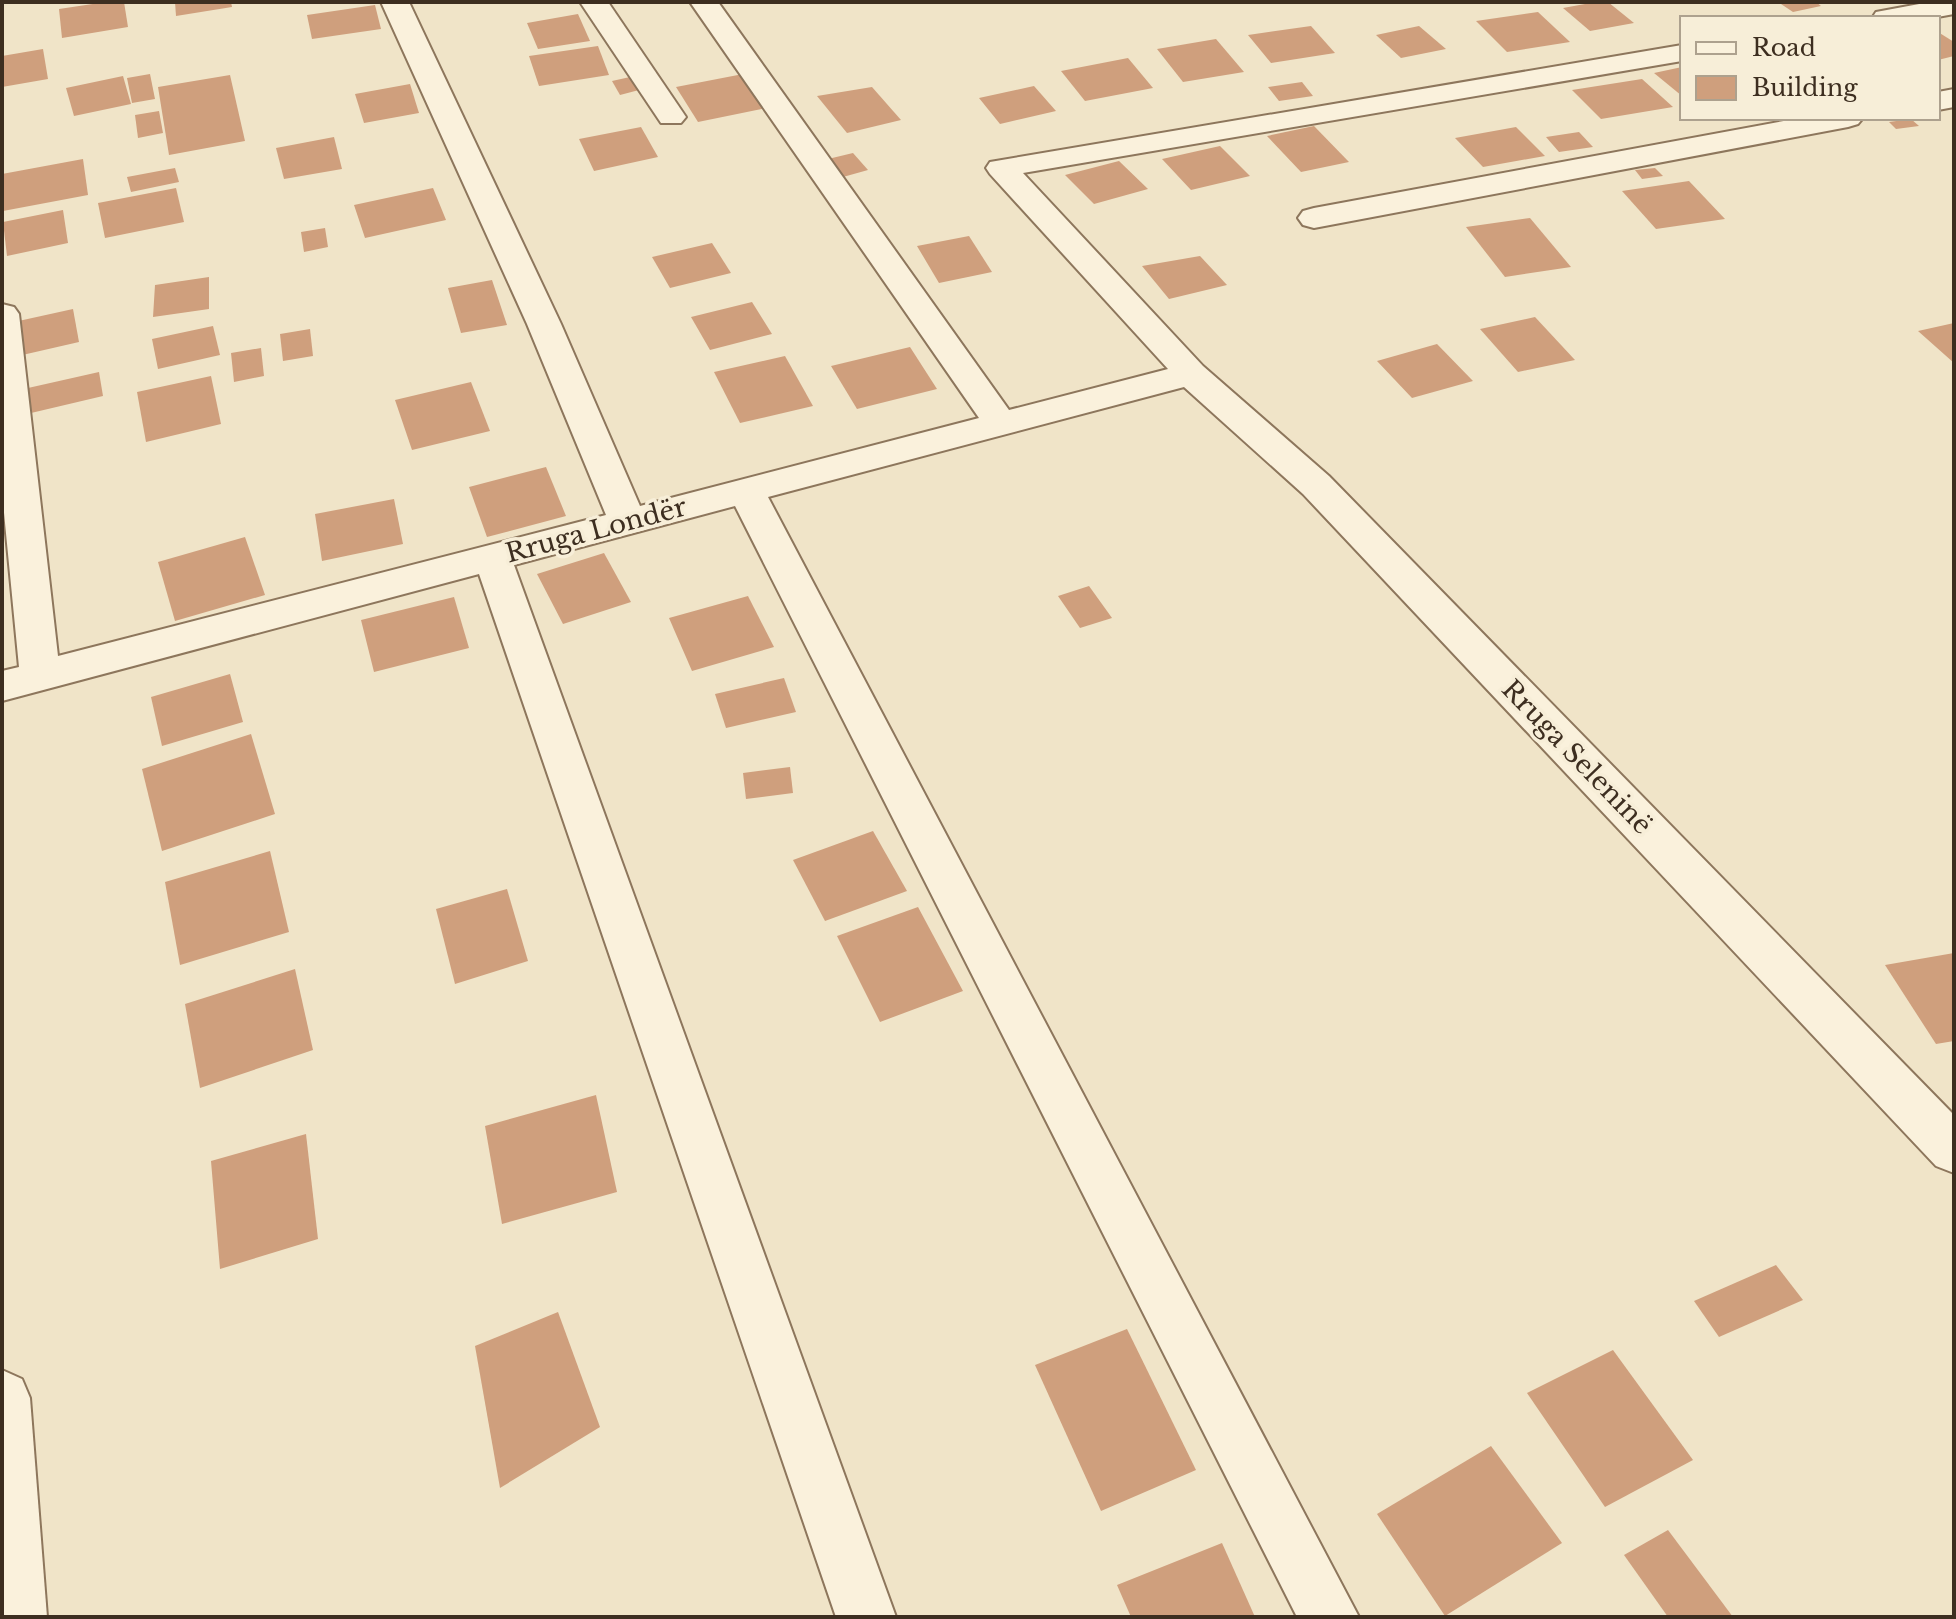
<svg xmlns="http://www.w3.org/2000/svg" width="1956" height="1619" font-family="'Libre Baskerville',serif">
<rect width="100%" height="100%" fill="#f0e4c8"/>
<g fill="#cf9f7d">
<path d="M106,2H124L128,27L62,38L59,9Z"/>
<path d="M175,2H231L232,7L176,16Z"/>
<path d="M1596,2H1608L1634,23L1590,31L1563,8Z"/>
<path d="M1778,2H1816L1821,6L1793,12Z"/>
<path d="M375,5L381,29L312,39L307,15Z"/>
<path d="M1538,12L1570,42L1507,52L1476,21Z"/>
<path d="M578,14L590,41L538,49L527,23Z"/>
<path d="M1311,26L1335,53L1271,63L1248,35Z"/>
<path d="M1419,26L1446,49L1401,58L1376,35Z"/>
<path d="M1938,32L1954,42V56L1938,60Z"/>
<path d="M1216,39L1244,72L1183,82L1157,49Z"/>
<path d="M598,46L609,75L539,86L529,56Z"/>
<path d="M43,49L48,79L2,87V56Z"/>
<path d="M1128,58L1153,88L1085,101L1061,71Z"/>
<path d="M1682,67V96L1654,73Z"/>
<path d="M150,74L155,99L132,103L127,78Z"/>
<path d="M743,74L766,108L698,122L676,87Z"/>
<path d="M230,75L245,141L169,155L158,87Z"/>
<path d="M123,76L131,104L74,116L66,88Z"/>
<path d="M630,77L639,90L620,95L612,81Z"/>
<path d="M1642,79L1673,107L1601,119L1572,90Z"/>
<path d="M1302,82L1313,96L1279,101L1268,87Z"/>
<path d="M410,84L419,113L364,123L355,94Z"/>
<path d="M1034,86L1056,111L1000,124L979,98Z"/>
<path d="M872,87L901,120L847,133L817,96Z"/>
<path d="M159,111L163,133L138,138L135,115Z"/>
<path d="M1911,119L1919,126L1896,129L1889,122Z"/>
<path d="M1314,126L1349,162L1301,172L1267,136Z"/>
<path d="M641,127L658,157L594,171L579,139Z"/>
<path d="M1516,127L1545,156L1483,167L1455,138Z"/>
<path d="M1579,132L1593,147L1559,152L1546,137Z"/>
<path d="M334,137L342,169L284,179L276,148Z"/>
<path d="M1220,146L1250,176L1191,190L1162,159Z"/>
<path d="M853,153L868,170L843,177L828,159Z"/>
<path d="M83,159L88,195L3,211L2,174Z"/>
<path d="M1119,161L1148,189L1094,204L1065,175Z"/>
<path d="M175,168L179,182L131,192L127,177Z"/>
<path d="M1655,168L1663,176L1642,179L1635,170Z"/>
<path d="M1689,181L1725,219L1656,229L1622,191Z"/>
<path d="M176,188L184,222L105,238L98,203Z"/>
<path d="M433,188L446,220L365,238L354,205Z"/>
<path d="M63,210L68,243L7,256L3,222Z"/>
<path d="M1530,218L1571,267L1505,277L1466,227Z"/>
<path d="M325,228L328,247L304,252L301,232Z"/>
<path d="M969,236L992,272L939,283L917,246Z"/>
<path d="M712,243L731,273L670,288L652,257Z"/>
<path d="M1200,256L1227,285L1169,299L1142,266Z"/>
<path d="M209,277V309L153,317L155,285Z"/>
<path d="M492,280L507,325L461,333L448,288Z"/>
<path d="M752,302L772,334L710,350L691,317Z"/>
<path d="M73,309L79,342L18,356L14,322Z"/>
<path d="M1535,317L1575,360L1518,372L1480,329Z"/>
<path d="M1954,323V363L1918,331Z"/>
<path d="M213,326L220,355L158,369L152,339Z"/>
<path d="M310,329L313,356L283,361L280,334Z"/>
<path d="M1437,344L1473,381L1412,398L1377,361Z"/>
<path d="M910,347L937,389L857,409L831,366Z"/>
<path d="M261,348L264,376L234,382L231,353Z"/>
<path d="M785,356L813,406L740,423L714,372Z"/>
<path d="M99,372L103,396L31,413L28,388Z"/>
<path d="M211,376L221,424L146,442L137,392Z"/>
<path d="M471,382L490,431L412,450L395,400Z"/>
<path d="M546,467L566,516L487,537L469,487Z"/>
<path d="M394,499L403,544L322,561L315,514Z"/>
<path d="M245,537L265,595L175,621L158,562Z"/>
<path d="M604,553L631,602L563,624L537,574Z"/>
<path d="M1089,586L1112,618L1080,628L1058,596Z"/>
<path d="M748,596L774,647L692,671L669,618Z"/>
<path d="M454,597L469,648L374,672L361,620Z"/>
<path d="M230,674L243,722L162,746L151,697Z"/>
<path d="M784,678L796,712L726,728L715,694Z"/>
<path d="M251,734L275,814L162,851L142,769Z"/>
<path d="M790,767L793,793L746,799L743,773Z"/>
<path d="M873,831L907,891L825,921L793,860Z"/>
<path d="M270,851L289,932L180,965L165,882Z"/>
<path d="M507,889L528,961L455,984L436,909Z"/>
<path d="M918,907L963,991L880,1022L837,936Z"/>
<path d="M1954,953V1041L1936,1044L1885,965Z"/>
<path d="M295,969L313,1050L200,1088L185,1004Z"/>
<path d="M596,1095L617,1192L502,1224L485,1126Z"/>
<path d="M306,1134L318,1239L220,1269L211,1161Z"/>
<path d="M1776,1265L1803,1300L1719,1337L1694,1301Z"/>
<path d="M558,1312L600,1427L500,1488L475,1346Z"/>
<path d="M1127,1329L1196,1470L1101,1511L1035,1365Z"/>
<path d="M1613,1350L1693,1460L1605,1507L1527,1393Z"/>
<path d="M1491,1446L1562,1543L1445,1616L1377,1514Z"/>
<path d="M1668,1530L1733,1617H1668L1624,1555Z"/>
<path d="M1222,1543L1255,1617H1131L1117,1585Z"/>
</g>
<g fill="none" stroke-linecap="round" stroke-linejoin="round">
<defs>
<g id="minor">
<path d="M381,2H409L561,324L640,506L979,418L690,2H718L1009,410L1168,369L990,174L986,168L990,162L1682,45V61L1023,173L1203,366L1329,476L1954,1115V1173L1936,1166L1303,494L1184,387L768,497L1359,1617H1297L735,506L514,565L896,1617H836L479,574L2,701V671L19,667L2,492V304L14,307L19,314L58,656L606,515L527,324Z"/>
<path d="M580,2H608L686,117L681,123H661Z"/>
<path d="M1930,2H1954V14L1932,18H1872L1876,12Z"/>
<path d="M1954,89V107L1938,110V92Z"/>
<path d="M1800,118H1863L1858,124L1848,127L1314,228L1303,225L1298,218L1303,211L1314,208Z"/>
<path d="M2,1370L22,1379L30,1398L47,1617H2Z"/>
</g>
</defs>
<use href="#minor" stroke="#8d765c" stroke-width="4"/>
<use href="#minor" fill="#faf1dc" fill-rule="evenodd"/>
</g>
<g text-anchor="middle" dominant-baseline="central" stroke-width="7" stroke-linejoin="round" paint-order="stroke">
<g font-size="26" fill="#3d2e20" stroke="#f7eed8">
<text transform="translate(596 530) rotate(-15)">Rruga Londër</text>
<text transform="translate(1577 757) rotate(46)">Rruga Seleninë</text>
</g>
</g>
<rect width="1956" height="1619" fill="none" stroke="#3d2e20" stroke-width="8"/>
<rect x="1680" y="16" width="260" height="104" fill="#f7eed8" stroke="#ada18e" stroke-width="2"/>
<rect x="1696" y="42" width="40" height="12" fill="#faf1dc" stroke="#ada18e" stroke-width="2"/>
<text x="1752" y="56" font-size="24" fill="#3d2e20">Road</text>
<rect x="1696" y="76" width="40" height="24" fill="#cf9f7d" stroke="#ada18e" stroke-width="2"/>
<text x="1752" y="96" font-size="24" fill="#3d2e20">Building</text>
</svg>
